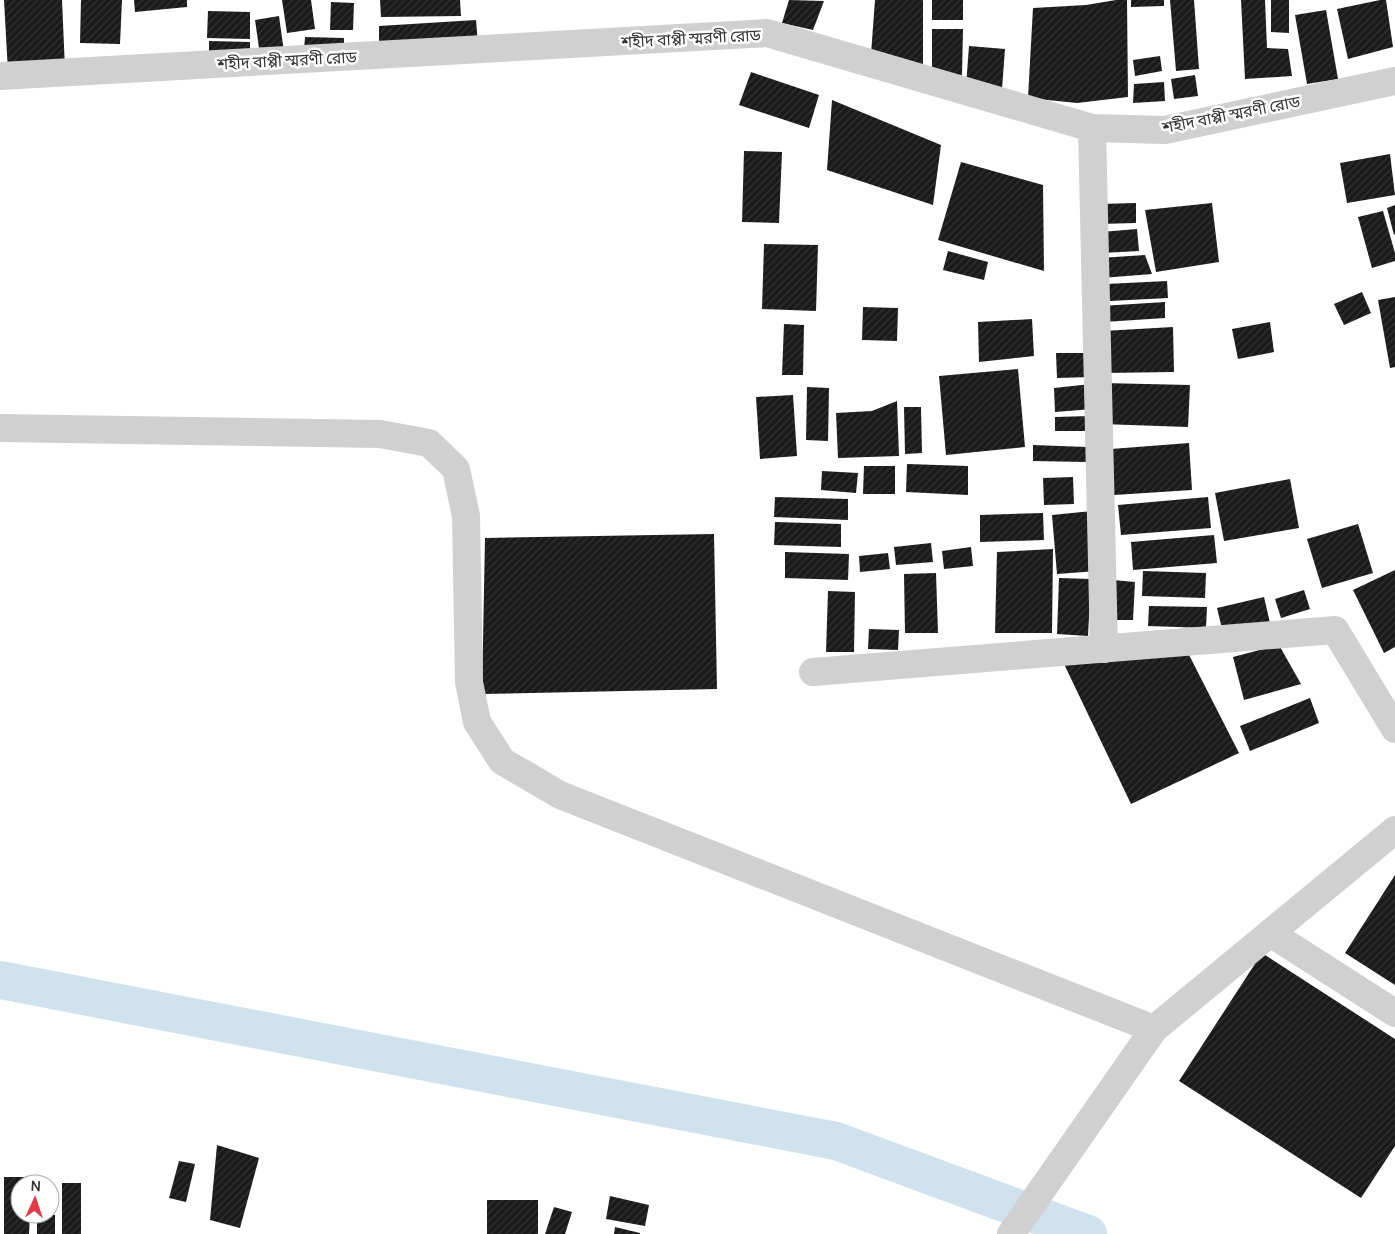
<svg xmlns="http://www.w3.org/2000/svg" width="1395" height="1234" font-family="Manrope,'Noto Sans Bengali',sans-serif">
<defs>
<pattern id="building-hatch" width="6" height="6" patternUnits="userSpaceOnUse" patternTransform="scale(1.25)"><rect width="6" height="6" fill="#1a1a1a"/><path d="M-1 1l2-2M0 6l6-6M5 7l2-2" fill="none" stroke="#333"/></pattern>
</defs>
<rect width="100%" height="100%" fill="#fff"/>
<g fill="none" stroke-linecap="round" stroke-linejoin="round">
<path stroke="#cfe2ee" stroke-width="38" d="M0,980L836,1141L1088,1234"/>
</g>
<g fill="url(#building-hatch)">
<path d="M4,0H62L65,69L8,72Z"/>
<path d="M81,0H122L120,44L80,43Z"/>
<path d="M134,0H187V7L135,12Z"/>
<path d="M282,0H311L315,29L287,33Z"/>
<path d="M380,0H460L461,16L381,17Z"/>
<path d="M789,0L824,1L813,30L782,23Z"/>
<path d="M875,0H923V72L871,54Z"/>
<rect x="932" y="0" width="31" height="20"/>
<path d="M1116,0H1127L1128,97L1077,103L1028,98L1033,8L1086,5Z"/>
<path d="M1131,0H1164V6L1131,7Z"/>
<path d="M1170,0H1194L1199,69L1176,71Z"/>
<path d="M1241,0H1265L1267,48L1288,49L1292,76L1245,79Z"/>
<path d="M1271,0H1289V33L1271,32Z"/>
<path d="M1380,0H1386L1393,47L1348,59L1337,9Z"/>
<path d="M331,2L354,3L353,30H330Z"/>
<path d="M1326,10L1338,79L1307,84L1295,15Z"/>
<path d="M208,11L250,12V39L207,38Z"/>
<path d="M279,16L284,52L260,55L255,20Z"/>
<path d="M476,20L478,44L379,50V26Z"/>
<path d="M932,29H963L962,75L932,74Z"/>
<path d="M305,37L344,38V52L304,50Z"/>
<path d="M209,41L250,42V59L209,57Z"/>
<path d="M969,46L1005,49L1002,89L966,86Z"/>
<path d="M1160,56L1162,71L1135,76L1133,60Z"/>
<path d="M751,72L819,95L809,128L739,105Z"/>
<path d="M1195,75L1198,96L1174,99L1171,79Z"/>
<path d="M1164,82L1165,101L1133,103L1134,84Z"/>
<path d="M832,100L941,145L933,205L827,170Z"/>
<path d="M744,151L782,152L779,223L742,222Z"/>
<path d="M1390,154L1395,195L1347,203L1340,163Z"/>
<path d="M961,162L1043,185L1044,271L938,240Z"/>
<path d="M1136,203V223L1099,224V204Z"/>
<path d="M1212,203L1219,262L1156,272L1145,210Z"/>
<path d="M1395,205V234L1394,235L1387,208Z"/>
<path d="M1383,211L1395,253V261L1372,268L1358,217Z"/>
<path d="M1137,229L1139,251L1102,253L1101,232Z"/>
<path d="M764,244L818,245L816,311L762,309Z"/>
<path d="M948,251L988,262L984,280L943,270Z"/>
<path d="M1145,255L1152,274L1101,278L1100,258Z"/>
<path d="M1167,281L1168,298L1110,301L1106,284Z"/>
<path d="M1362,292L1371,313L1344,325L1334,304Z"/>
<path d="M1395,297V367L1390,368L1378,300Z"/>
<path d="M1165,302V318L1104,322L1101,306Z"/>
<path d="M863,307L898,308L897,341L862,340Z"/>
<path d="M1032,319L1034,356L979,362L978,322Z"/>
<path d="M1270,322L1274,352L1238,359L1232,329Z"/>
<path d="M784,324L804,325L803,375H782Z"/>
<path d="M1173,327L1174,372L1103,373V331Z"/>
<path d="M1056,353H1089L1091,377L1057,378Z"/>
<path d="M1018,369L1025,447L946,455L939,376Z"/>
<path d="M1102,383L1190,385L1188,427L1101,424Z"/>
<path d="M1091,384L1093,409L1055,412L1054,388Z"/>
<path d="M807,387L829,388L828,441L806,440Z"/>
<path d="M793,395L797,456L760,459L756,397Z"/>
<path d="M897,401L899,456L838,458L836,413L872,411Z"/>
<path d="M904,407H921L922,453L905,454Z"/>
<path d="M1090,416L1091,431H1055V417Z"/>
<path d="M1189,443L1192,490L1114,495L1111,449Z"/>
<path d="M1033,445L1087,447L1086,462L1033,461Z"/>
<path d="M907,464L968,466V495L906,492Z"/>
<path d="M864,466H895V494H863Z"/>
<path d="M822,471L858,473L856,493L821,490Z"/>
<path d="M1073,477L1074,504L1044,505L1043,478Z"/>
<path d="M1290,479L1299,528L1224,541L1215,493Z"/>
<path d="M775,497L848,499V520L774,517Z"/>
<path d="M1208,497L1211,528L1121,535L1118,505Z"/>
<path d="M1092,511L1097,571L1057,574L1052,515Z"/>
<path d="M1043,513L1044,540L980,542V515Z"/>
<path d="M775,522L841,524V547L774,545Z"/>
<path d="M1358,524L1373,573L1322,588L1307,539Z"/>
<path d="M714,534L717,689L482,694L485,538Z"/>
<path d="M1214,535L1217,563L1133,570L1131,542Z"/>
<path d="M931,543L933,562L896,565L894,547Z"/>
<path d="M971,547L973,566L944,569L942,551Z"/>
<path d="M1053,549L1052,633H995L997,552Z"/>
<path d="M785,552L849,554L848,580L785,578Z"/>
<path d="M888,553L890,569L860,572L859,556Z"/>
<path d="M1395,570V647L1384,653L1353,590Z"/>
<path d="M1143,571L1206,573L1205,598L1142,596Z"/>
<path d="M936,573L938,633H905L904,574Z"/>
<path d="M1059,578L1091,579L1088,636L1057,634Z"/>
<path d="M1113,580L1135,582L1133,620H1111Z"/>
<path d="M1304,590L1310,609L1281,618L1275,599Z"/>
<path d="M828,591L855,592L854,652H826Z"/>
<path d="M1264,597L1270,623L1223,633L1217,608Z"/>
<path d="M1149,606L1207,607L1206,628L1148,626Z"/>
<path d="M869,629L899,630L898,650L868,649Z"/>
<path d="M1279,645L1301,684L1244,700L1233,657Z"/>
<path d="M1186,649L1239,753L1131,804L1064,664Z"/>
<path d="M1310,698L1319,723L1250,751L1240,726Z"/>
<path d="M1395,875V985L1345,953Z"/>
<path d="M1262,953L1395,1039V1146L1361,1198L1179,1081Z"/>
<path d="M217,1145L259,1158L240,1228L210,1220Z"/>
<path d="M179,1161L195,1164L186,1202L169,1198Z"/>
<path d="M4,1177H30V1184H20V1214H30L29,1234H4Z"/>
<rect x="62" y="1183" width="19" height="51"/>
<path d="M610,1196L649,1205L645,1226L606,1219Z"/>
<rect x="487" y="1200" width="51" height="34"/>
<path d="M554,1207L572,1212L565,1234H545Z"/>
<path d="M37,1214L55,1215V1234H37Z"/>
<path d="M615,1227L640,1233V1234H614Z"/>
</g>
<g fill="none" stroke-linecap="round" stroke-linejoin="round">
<g stroke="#d0d0d0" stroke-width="28">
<path d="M0,76L767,33L1092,128L1165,130L1395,81"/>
<path d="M1092,128L1104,649"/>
<path d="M0,428L380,434L429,443L456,469L466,516L469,682L477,722L502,761L560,795L1154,1029"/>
<path d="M813,672L1335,630L1395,729"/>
<path d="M1270,933L1395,1013"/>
<path d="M1011,1234L1154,1029L1395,830"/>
</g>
</g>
<g text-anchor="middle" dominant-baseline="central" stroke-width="5" stroke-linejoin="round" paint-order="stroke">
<g font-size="16" fill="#333" stroke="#fff">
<text transform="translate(691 38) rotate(-3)">শহীদ বাপ্পী স্মরণী রোড</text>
<text transform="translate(287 60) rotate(-3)">শহীদ বাপ্পী স্মরণী রোড</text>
<text transform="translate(1231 114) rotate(-11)">শহীদ বাপ্পী স্মরণী রোড</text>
</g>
</g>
<g transform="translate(35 1199) rotate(3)"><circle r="24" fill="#ffffff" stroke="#adadad"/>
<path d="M0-4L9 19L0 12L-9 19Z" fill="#e63946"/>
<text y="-8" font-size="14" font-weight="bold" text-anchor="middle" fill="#333333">N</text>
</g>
</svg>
